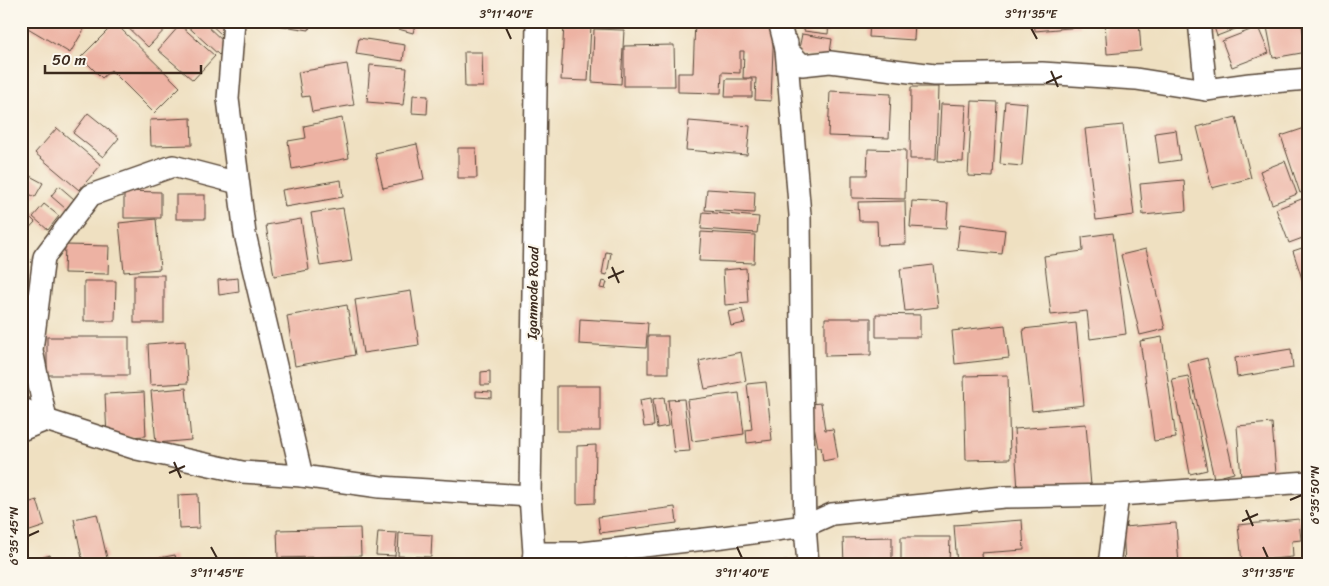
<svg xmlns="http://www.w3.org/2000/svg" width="1329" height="586" font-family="Sriracha,sans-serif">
<rect width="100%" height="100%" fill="#fbf7ec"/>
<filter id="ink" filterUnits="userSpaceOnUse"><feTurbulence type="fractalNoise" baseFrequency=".02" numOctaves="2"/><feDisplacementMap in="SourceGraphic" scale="10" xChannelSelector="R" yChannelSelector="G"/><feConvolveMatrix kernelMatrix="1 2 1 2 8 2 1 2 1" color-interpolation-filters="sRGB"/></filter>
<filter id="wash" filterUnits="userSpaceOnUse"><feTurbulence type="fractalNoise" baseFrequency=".0096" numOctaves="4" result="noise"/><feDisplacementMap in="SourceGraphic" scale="20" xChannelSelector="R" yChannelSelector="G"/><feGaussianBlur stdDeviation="1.12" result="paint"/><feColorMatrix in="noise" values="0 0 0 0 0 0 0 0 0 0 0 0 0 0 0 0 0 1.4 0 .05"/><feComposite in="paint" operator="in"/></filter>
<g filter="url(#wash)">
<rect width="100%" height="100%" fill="#efe0c1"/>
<g id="blocks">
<g fill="#edb2a3">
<path d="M21,21H89L70,53L21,24Z"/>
<path d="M121,21H173L148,47Z"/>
<path d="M182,21H202L228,46L219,55Z"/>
<path d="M207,21H226L222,35Z"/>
<path d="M271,21H311L309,30L270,24Z"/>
<path d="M369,21H416L413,33Z"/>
<path d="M695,21L774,22L771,101L755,100L756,78H743L744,51H740V73L722,72L721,93L678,92V73H693Z"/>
<path d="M805,21H829L828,34L804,31Z"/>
<path d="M870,21H915L914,40L869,37Z"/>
<path d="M1034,21H1080V27L1035,31Z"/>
<path d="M1105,21H1139L1141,51L1107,54Z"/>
<path d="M1212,21H1256L1217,36Z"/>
<path d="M1296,21H1301L1307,52L1273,58L1267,27Z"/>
<path d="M115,23L180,87L154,113L111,70L102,78L81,57Z"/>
<path d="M564,24L591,26L588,81L561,80Z"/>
<path d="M180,25L215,56L193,80L158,50Z"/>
<path d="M1258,27L1269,53L1232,67L1222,41Z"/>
<path d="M594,29L624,30L621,84L592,82Z"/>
<path d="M802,34L832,39L829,59L798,54Z"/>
<path d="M359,38L405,45L403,61L356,54Z"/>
<path d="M674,45L675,86H624V46Z"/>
<path d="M464,52H482L483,87H465Z"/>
<path d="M347,64L354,105L312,112L309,96L302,97L298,72Z"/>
<path d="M370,65L407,68L403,105L367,102Z"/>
<path d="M726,79H752V97H725Z"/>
<path d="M911,87H938L936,159H910Z"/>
<path d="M830,91L891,94L889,138L828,136Z"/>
<path d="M413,95L428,96L427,114L412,113Z"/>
<path d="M972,101L997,102L993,177L968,176Z"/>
<path d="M1005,101L1027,103L1022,166L1000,164Z"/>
<path d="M941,104L966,105L963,162L938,161Z"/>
<path d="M88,113L119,138L103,157L73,133Z"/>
<path d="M1236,117L1251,178L1212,188L1197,127Z"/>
<path d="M191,118L192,145L151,146L150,120Z"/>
<path d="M342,118L349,158L292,169L288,141L306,138L304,126Z"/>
<path d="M689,121L750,126L747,155L686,150Z"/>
<path d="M1123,125L1134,215L1096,220L1085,129Z"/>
<path d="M57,128L101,165L79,190L35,153Z"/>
<path d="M1305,128L1308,137V190L1300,193L1281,136Z"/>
<path d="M1176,130L1180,160L1159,163L1155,133Z"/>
<path d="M417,144L424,179L383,188L375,153Z"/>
<path d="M458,148H476L477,178H458Z"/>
<path d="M868,149L906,150L905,199L852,198V175H867Z"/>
<path d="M1285,161L1297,194L1272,204L1260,171Z"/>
<path d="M28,175L43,183L35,197L21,190V187Z"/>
<path d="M341,180L343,197L285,207L282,190Z"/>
<path d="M1184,180L1186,211L1143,215L1140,184Z"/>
<path d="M59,186L74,199L66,209L51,196Z"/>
<path d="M707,189L755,192L754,213L705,210Z"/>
<path d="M124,191L161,192V218H124Z"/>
<rect x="176" y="195" width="29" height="24"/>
<path d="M1304,198L1308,208V236L1289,243L1276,209Z"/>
<path d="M905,201L906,244L878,245L877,221H859L858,202Z"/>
<path d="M912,201L948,203L946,229L910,227Z"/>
<path d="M44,204L59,216L48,230L33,217Z"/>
<path d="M21,208L35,222L21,237Z"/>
<path d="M343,208L352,261L320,266L311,213Z"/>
<path d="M703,212L759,217L757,233L701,229Z"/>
<path d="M156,219L160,269L124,272L119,223Z"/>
<path d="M301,219L309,270L274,276L266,225Z"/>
<path d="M960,224L1005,230L1002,254L957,250Z"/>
<path d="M701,232L755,235L754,263L699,261Z"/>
<path d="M1113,233L1126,334L1090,339L1087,311L1051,315L1044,256L1083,251L1082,237Z"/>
<path d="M65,245L109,246L108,274L64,273Z"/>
<path d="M1308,246V293L1307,294L1293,251Z"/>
<path d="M1146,249L1165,329L1140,335L1121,255Z"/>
<path d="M606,252L611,253L607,275L602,274Z"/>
<path d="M933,265L938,307L905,311L900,269Z"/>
<path d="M746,268L748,303L725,305L723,270Z"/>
<rect x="134" y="275" width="30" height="48"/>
<path d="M238,278L239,292L219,295L218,280Z"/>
<path d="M84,281H116L115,321H84Z"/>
<path d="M602,281L607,282L605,289L600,288Z"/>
<path d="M411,291L419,345L363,353L355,300Z"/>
<path d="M347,305L355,355L295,366L287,316Z"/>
<path d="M742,309L745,323L731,326L728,312Z"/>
<path d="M876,314L920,315V337H876Z"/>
<path d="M825,318H871V355L825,356Z"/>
<path d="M580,319L648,323L646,348L579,344Z"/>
<path d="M1076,323L1084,405L1032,411L1023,329Z"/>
<path d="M1005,325L1009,358L955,364L952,331Z"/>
<rect x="648" y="336" width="20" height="37"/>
<rect x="47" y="337" width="82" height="38"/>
<path d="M1162,337L1176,438L1154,441L1140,341Z"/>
<path d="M185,341L188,383L150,385L148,344Z"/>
<path d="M1291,349L1293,368L1237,377L1235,358Z"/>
<path d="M741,352L746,381L705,389L699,361Z"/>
<path d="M1207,358L1234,473L1214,478L1188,363Z"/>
<path d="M490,371V385H481V372Z"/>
<path d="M1008,375L1010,459L966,460L964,376Z"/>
<path d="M1188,376L1207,470L1190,474L1172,379Z"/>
<path d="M766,382L772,440L747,443L746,430L752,429L747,384Z"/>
<rect x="557" y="386" width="43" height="45"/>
<path d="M186,388L191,440L156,443L151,391Z"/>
<path d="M476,391L492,392V398L476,397Z"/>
<path d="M144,392L146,436L107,438L105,394Z"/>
<path d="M739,393L744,434L692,441L687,400Z"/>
<path d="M664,397L668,426L657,428L653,399Z"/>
<path d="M651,398L654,426L644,427L640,400Z"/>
<path d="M684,399L690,451L674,452L668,400Z"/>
<path d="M821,403L825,430L833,429L838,458L823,461L821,447H818L810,404Z"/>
<path d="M1272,423L1276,474L1241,478L1237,426Z"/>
<path d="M1086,424L1091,486L1018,491L1014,429Z"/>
<path d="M596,445L595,503L577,504V446Z"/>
<path d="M198,494L199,528L179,529L178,495Z"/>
<path d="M37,500L45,526L21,534V505Z"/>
<path d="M675,507L677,523L600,533L598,517Z"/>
<path d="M97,514L107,558L83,563L74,519Z"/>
<path d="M1299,519L1301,540L1292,541L1293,557L1242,562L1238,525Z"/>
<path d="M1022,520L1024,550L981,553L982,565H957L954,525Z"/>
<path d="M1176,523L1179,565H1125L1123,527Z"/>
<path d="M360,528L361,556L278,558L277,530Z"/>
<path d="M378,532L397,533L395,556L376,555Z"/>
<path d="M399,533L432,535L431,557L398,556Z"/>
<path d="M892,537V565H844L843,538Z"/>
<path d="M901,537H950L949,565H901Z"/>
<path d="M50,555L53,565H22V564Z"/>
<path d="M175,555L177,565H128V564Z"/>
<path d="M399,561V565H370V563Z"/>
<path d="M790,561V565H738V563Z"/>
</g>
</g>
</g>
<g filter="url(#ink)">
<use href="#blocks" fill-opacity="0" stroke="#564536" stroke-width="1"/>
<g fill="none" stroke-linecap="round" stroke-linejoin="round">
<defs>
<g id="minor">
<path d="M234,21L228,99L245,234L302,476"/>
<path d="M779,21L786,49L802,65L830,62L934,75L1042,73L1136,79L1206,90L1250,84L1308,79"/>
<path d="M1199,21L1206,90"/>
<path d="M787,43L786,49L800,215L801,328L805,526L808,565"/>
<path d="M21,408L46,420L137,449L242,472L302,476L380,487L530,496"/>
<path d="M21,430L46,420L32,350L44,257L91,195L173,166L238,183"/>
<path d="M534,553H582L723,537L805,526L832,514L1004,497L1118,495L1308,482"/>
<path d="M532,565L534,553L530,496L537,21"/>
<path d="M1109,565L1118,495"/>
</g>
</defs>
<use href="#minor" stroke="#564536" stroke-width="24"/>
<use href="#minor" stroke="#fff" stroke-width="21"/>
</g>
</g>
<path fill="none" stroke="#3b2a1e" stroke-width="2" d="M506,28L511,39M1031,28L1037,39M1051,71L1058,87M1046,83L1062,76M612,267L619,283M608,278L624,271M174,462L181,478M169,473L185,466M1290,500L1302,495M1246,510L1253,526M1242,521L1258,514M28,536L39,531M211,547L217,558M737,547L742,558M1263,547L1268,558"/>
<g text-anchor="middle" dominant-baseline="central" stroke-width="4.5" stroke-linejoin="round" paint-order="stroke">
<g font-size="14" fill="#3b2a1e" stroke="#fbf7ec">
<text transform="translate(533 293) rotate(-89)">Iganmode Road</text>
</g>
</g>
<rect width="1329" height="586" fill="none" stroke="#fbf7ec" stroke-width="55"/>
<path d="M45 65v8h156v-8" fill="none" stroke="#3b2a1e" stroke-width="2.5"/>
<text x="52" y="65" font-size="15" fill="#3b2a1e" stroke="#fbf7ec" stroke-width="4" paint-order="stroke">50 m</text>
<rect x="28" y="28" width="1274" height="530" fill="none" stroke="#3b2a1e" stroke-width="2"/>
<g font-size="12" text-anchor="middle" fill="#3b2a1e">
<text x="506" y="18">3°11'40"E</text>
<text x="1031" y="18">3°11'35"E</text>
<text transform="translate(1315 495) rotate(-90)" y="4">6°35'50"N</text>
<text transform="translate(14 536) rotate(-90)" y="4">6°35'45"N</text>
<text x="217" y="577">3°11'45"E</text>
<text x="742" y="577">3°11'40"E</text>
<text x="1268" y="577">3°11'35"E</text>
</g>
</svg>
